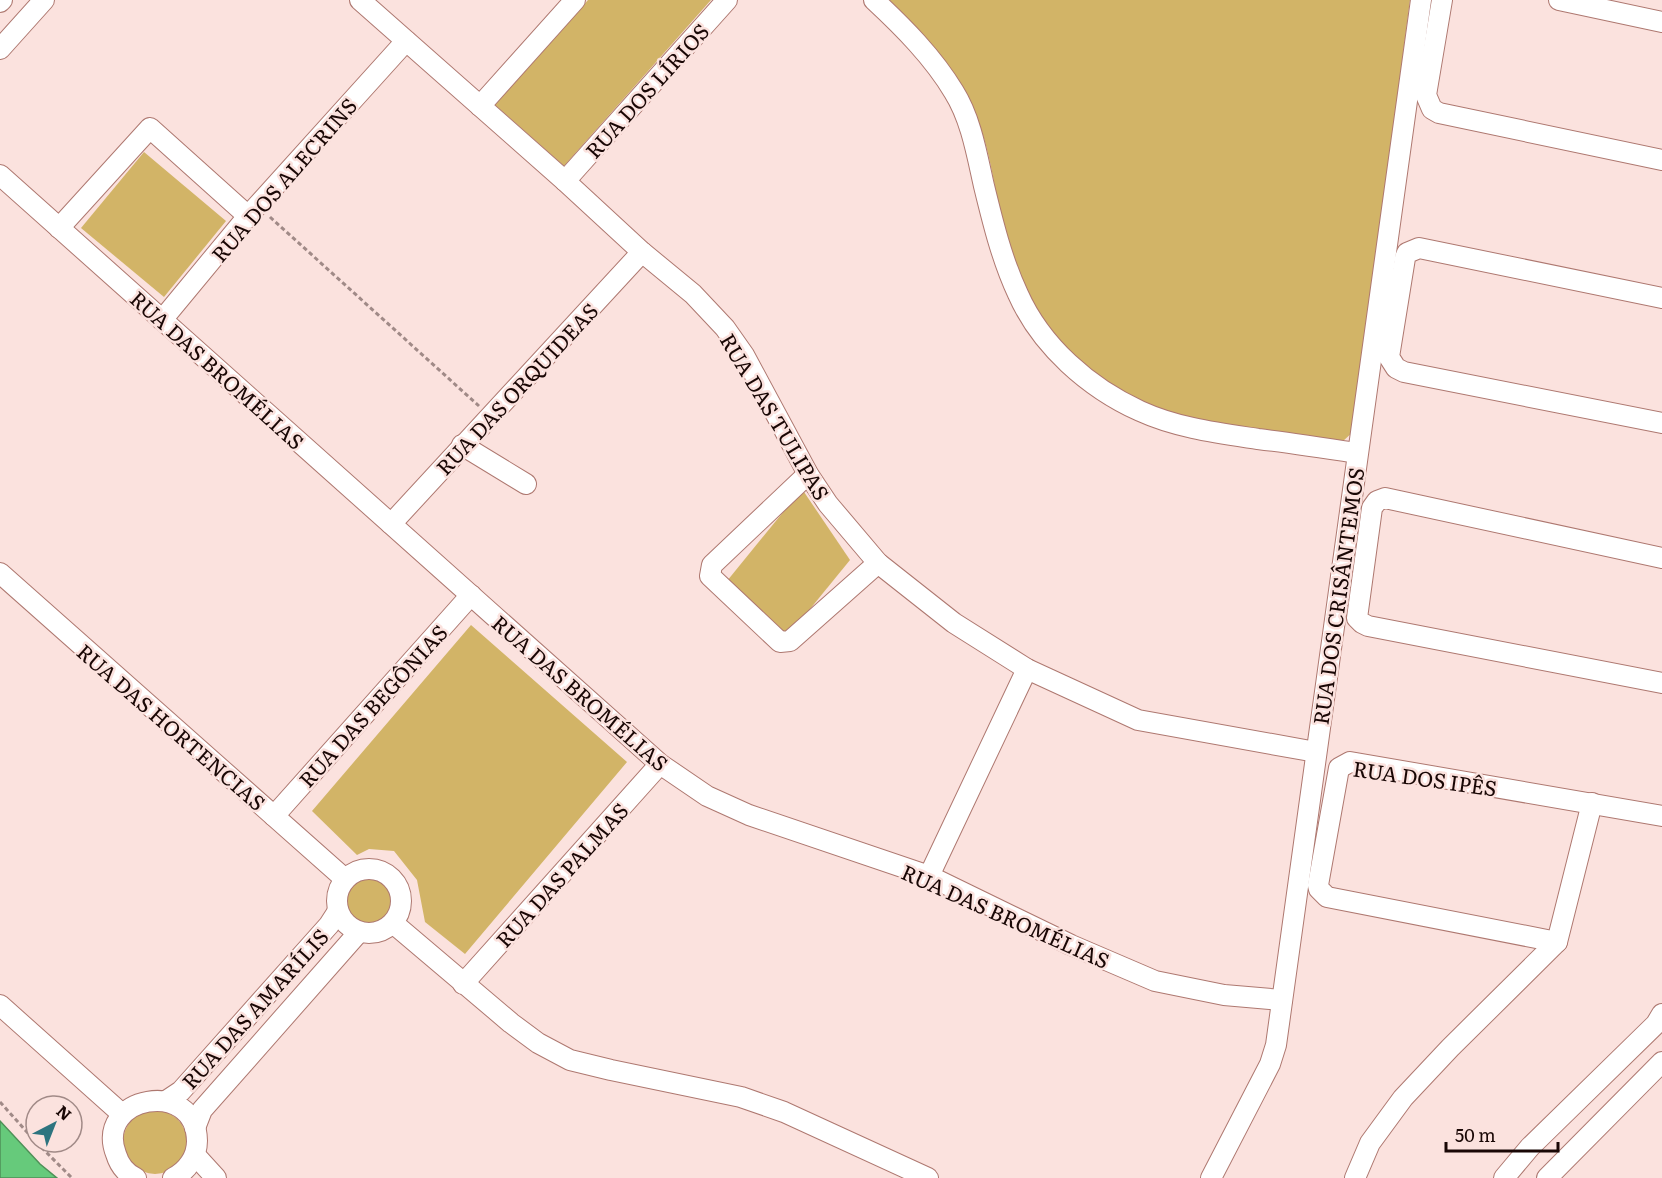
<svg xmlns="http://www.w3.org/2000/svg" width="1662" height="1178" font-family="Literata,serif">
<rect width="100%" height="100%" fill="#fbe2de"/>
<g fill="#d2b467">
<path d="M588,0H711L564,166L495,105Z"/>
<path d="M889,0H1410L1354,431L1342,442C1277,433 1208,428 1146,404C1066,371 1023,303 1002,222C995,191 991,158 981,129C964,78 927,36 889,0Z"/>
<path d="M144,152L226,221L164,297L81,228Z"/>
<path d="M802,489L850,560L788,636L727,581Z"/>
<path d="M471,625L627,762L465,954L425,922L417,880L394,851L369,849L357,855L312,811Z"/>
<circle cx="368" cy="901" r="25"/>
<circle cx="155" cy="1142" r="32"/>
</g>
<path fill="#66ca7b" stroke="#4f9058" stroke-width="1.5" d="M0,1121L40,1164L57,1178H0Z"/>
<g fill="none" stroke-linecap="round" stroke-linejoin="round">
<defs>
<g id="minor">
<path d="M360,0L565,181L642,252L693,294L725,328L744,355L808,474L828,504L878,563L954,623L1027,669L1138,720L1316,752"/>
<path d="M874,0C903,27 933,57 954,92C971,119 977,155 984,186C993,223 1002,260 1018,294C1041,346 1089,388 1140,411C1177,428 1218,433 1258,439C1291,443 1324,448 1357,453"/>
<path d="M1442,0L1426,95L1432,109L1439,113L1662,160"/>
<path d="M1559,0L1662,22"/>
<path d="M0,2L2,0"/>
<path d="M0,49L44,0"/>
<path d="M480,106L575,0"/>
<path d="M0,175L660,764L707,796L749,815L929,876L1071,945L1155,981L1224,995L1282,1000"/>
<path d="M565,181L727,0"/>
<path d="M59,228L150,128L248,216"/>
<path d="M1662,298L1419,248L1407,253L1405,258L1389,357L1396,368L1404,372L1662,423"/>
<path d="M162,320L248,216L406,41"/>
<path d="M462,445L526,484"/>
<path d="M808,474L712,565L710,576L780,642L790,641L878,563"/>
<path d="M391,524L642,252"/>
<path d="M1662,558L1385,498L1377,501L1372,508L1357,618L1362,623L1368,626L1662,683"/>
<path d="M0,573L345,879"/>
<path d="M274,816L471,595"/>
<circle cx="369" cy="901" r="32"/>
<path d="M929,876L1027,669"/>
<path d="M393,923L511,1023L538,1043L570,1060L611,1070L741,1097L784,1112L928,1178"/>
<path d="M1557,942L1327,897L1319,889L1318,885L1339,768L1350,762L1662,816"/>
<path d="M463,984L660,764"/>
<path d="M0,1005L122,1114"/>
<path d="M166,1101L181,1091L329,925L338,911"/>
<path d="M195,1128L202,1110L359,932"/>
<path d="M195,1155L216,1178"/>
<path d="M136,1178C125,1173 119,1164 116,1154C94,1096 196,1077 197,1141C197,1157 187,1171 173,1178"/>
<path d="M1211,1178L1270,1064L1276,1045L1421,0"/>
<path d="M1355,1178L1370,1143L1403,1098L1450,1048L1557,942L1592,803"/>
<path d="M1504,1178L1530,1147L1656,1024L1662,1014"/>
<path d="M1547,1178L1662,1062"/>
</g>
</defs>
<use href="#minor" stroke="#ae7870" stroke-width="22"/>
<g stroke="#a08a87" stroke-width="3" stroke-dasharray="4.5 3" stroke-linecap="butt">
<path d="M270,217L479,406"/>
<path d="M0,1102L36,1142"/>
<path d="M36,1142L72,1178"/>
</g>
<use href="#minor" stroke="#fff" stroke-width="20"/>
</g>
<g text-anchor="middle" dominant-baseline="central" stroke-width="5" stroke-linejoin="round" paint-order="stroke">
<g font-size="21" fill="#190705" stroke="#fbe2de">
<text transform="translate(646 90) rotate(-48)">RUA DOS LÍRIOS</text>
<text transform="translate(283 179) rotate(-49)">RUA DOS ALECRINS</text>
<text transform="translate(218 369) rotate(42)">RUA DAS BROMÉLIAS</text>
<text transform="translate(516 388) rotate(-47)">RUA DAS ORQUIDEAS</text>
<text transform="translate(776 416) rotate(59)">RUA DAS TULIPAS</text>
<text transform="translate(1337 596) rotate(-82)">RUA DOS CRISÂNTEMOS</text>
<text transform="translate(581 692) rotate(41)">RUA DAS BROMÉLIAS</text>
<text transform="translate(372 705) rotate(-48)">RUA DAS BEGÔNIAS</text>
<text transform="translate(172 726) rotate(41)">RUA DAS HORTENCIAS</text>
<text transform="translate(1425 777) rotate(8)">RUA DOS IPÊS</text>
<text transform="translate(561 874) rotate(-48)">RUA DAS PALMAS</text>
<text transform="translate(1006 915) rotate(24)">RUA DAS BROMÉLIAS</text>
<text transform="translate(254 1008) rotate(-48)">RUA DAS AMARÍLIS</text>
</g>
</g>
<g transform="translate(54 1124) rotate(42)"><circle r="28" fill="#fbe2de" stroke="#a18a87" stroke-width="1.5"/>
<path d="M0-4.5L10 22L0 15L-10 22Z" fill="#2d747f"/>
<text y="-9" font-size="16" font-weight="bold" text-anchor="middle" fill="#190705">N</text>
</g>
<path d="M1446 1142v9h112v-9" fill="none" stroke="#190705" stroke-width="3"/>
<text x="1455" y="1142" font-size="18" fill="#190705" stroke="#fbe2de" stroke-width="4.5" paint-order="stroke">50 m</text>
</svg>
